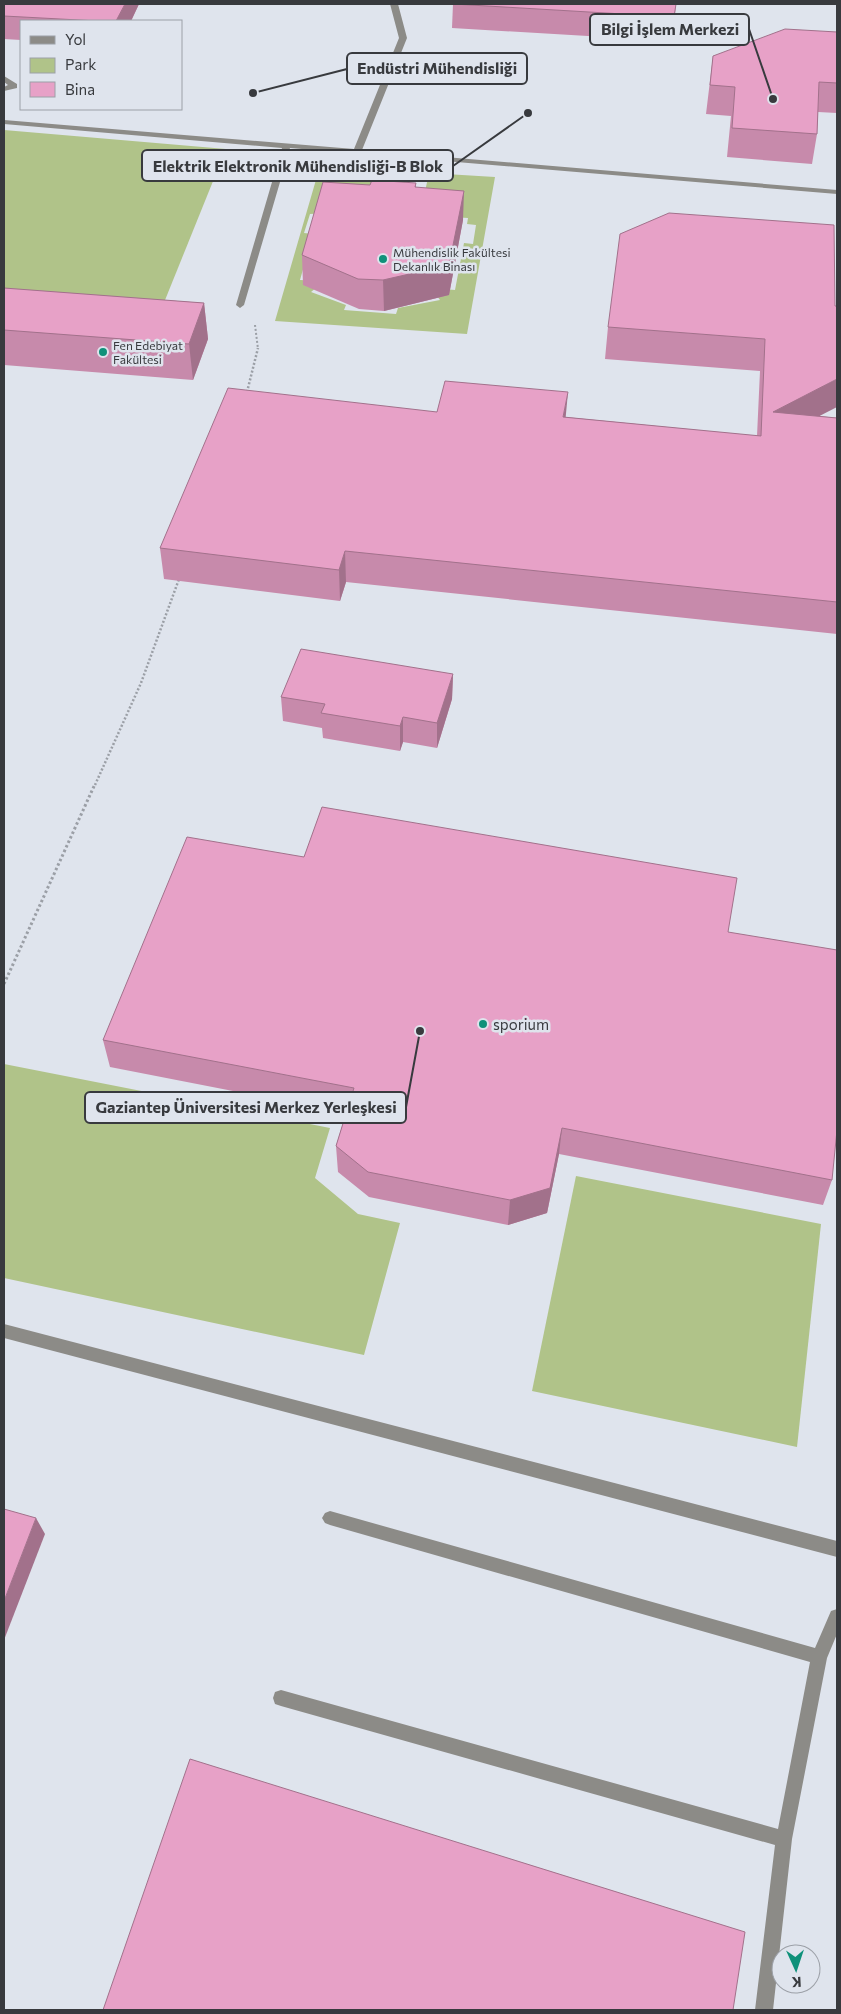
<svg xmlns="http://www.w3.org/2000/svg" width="841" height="2014" font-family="Commissioner,sans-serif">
<rect width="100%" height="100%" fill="#dfe4ed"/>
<g fill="#b0c389">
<path d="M4,130L226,149L159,315L4,303Z"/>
<path d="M320,166L408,171L399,209L310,214L304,233L313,234L300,280L324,281L311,292L346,305L344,310L396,314L398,308L440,300L431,288L455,290L464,243L473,244L476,225L467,224L468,218L420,215L429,173L495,177L467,334L275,321Z"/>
<path d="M4,1064L330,1128L315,1178L358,1214L400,1223L364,1355L4,1278Z"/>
<path d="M576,1176L821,1224L797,1447L532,1391Z"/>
</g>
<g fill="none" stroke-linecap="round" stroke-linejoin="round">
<path stroke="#9b9fa6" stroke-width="2" stroke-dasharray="2 2" stroke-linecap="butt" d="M255,325L258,349"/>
<g stroke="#9b9fa6" stroke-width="2.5" stroke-dasharray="2 2" stroke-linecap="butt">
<path d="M247,392L258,348"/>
<path d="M95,785L141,683L179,579"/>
</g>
<path stroke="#9b9fa6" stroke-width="3" stroke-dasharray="2.5 2.5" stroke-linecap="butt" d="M4,984L95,784"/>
<g fill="#8c8b87" fill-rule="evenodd">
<path d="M390,4H398L407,38L362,150L837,190V194L290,148L244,305L240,308L236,305L282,148L4,124V120L354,149L399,38Z"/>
<path d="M4,76L17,84V88L4,91V87L8,85L4,82Z"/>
<path d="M4,1324L837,1541V1557L4,1338Z"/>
<path d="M330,1511L815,1648L831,1611L837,1609V1634L827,1658L792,1839L773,2010H755L775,1845L281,1706L275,1704L273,1698L275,1692L281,1690L778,1829L810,1662L330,1525L325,1523L322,1518L325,1513Z"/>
</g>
</g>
<g fill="#c78aab">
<path d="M4,4H139L131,21H21V40L4,39Z"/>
<path d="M453,4H676L672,41L452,28Z"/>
<path d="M837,32V113L818,112L817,134L812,164L727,157L731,116L706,114L713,56Z"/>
<path d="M416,183V187L463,220L449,295L384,311L359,309L303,285L302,255L370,185Z"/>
<path d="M834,225L820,416L837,418V634L346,582L340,601L164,579L160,548L437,412L566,417L757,436L760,371L605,359L608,327Z"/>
<path d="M4,288L204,303L208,339L193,380L4,365Z"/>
<path d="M453,674L452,699L437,748L403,742L400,751L323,738L322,728L283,721L281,697Z"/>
<path d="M728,932L832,1180L823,1205L559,1154L547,1213L508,1225L369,1197L338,1172L336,1146L346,1113L110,1067L103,1040Z"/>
</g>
<g fill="#a2718b">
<path d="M125,4H139L131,21H116Z"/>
<path d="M464,191L463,220L449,295L384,311L383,280Z"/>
<path d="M204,303L208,339L193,380L189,344Z"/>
<path d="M837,379V407L767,443L773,412Z"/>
<path d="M568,392L565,424L563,417Z"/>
<path d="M345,551L346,582L340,601L339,570Z"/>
<path d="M453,674L452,699L437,748V723Z"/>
<path d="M403,717V742L400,751V726Z"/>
<path d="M562,1128L559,1154L547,1213L508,1225L510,1200Z"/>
<path d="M36,1518L45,1534L4,1640V1601Z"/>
</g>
<g fill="#e7a1c7" stroke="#a2718b">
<path d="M4,4H125L116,21H98L4,16Z"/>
<path d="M453,4H676L674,17Z"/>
<path d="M785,29L837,32V83L819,82L817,134L732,128L735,87L710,85L713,56Z"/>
<path d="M372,180L416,183L415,187L464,191L449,265L383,280L358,279L302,255L323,182L370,185Z"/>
<path d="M669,213L834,225L835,306H837V379L773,412L837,418V602L345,551L339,570L160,548L228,388L437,412L445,381L568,392L563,417L761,436L765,339L608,327L620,234Z"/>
<path d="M4,288L204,303L189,344L4,330Z"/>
<path d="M301,649L453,674L437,723L403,717L400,726L321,713L325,704L281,697Z"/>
<path d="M322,807L737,878L728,932L837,950V1130L832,1180L562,1128L550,1188L510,1200L368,1172L336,1146L354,1088L103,1040L187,837L304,857Z"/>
<path d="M4,1509L36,1518L4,1601Z"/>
<path d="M190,1759L745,1932L733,2010H103Z"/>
</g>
<g fill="#0f917a" stroke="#dfe4ed" stroke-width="2">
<circle cx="383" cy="259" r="5"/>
<circle cx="103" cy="352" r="5"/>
<circle cx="483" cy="1024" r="5"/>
</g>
<g text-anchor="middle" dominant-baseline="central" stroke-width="5" stroke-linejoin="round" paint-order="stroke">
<g font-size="12" fill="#383a3e" stroke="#dfe4ed" text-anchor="start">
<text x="393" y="252">Mühendislik Fakültesi<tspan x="393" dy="14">Dekanlık Binası</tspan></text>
<text x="113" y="345">Fen Edebiyat<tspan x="113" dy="14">Fakültesi</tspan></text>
</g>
<g font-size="15" fill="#383a3e" stroke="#dfe4ed" text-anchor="start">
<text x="493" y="1024">sporium</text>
</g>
</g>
<path fill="none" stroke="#383a3e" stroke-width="2" d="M773 99L749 29M253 93L347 69M528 113L453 166M420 1031L406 1107"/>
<g fill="#383a3e" stroke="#dfe4ed" stroke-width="2">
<circle cx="773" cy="99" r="5"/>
<circle cx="253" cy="93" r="5"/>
<circle cx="528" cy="113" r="5"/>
<circle cx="420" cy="1031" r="5"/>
</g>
<g fill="#dfe4ed" stroke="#383a3e" stroke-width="2">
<rect x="590" y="14" width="159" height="31" rx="5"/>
<rect x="347" y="53" width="180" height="31" rx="5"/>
<rect x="142" y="150" width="311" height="31" rx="5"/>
<rect x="85" y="1092" width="321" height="31" rx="5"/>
</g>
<g font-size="16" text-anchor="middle" font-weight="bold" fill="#383a3e">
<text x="670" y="35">Bilgi İşlem Merkezi</text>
<text x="437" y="74">Endüstri Mühendisliği</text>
<text x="298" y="172">Elektrik Elektronik Mühendisliği-B Blok</text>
<text x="246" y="1113">Gaziantep Üniversitesi Merkez Yerleşkesi</text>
</g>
<rect width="841" height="2014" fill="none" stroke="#383a3e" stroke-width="10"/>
<rect x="20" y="20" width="162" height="90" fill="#dfe4ed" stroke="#9ca0a7"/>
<rect x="30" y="36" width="25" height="8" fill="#8c8b87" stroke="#9ca0a7"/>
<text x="65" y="45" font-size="15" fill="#383a3e">Yol</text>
<rect x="30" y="58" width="25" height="15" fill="#b0c389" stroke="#9ca0a7"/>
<text x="65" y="70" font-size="15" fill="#383a3e">Park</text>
<rect x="30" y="82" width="25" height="15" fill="#e7a1c7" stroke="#9ca0a7"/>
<text x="65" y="95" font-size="15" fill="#383a3e">Bina</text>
<g transform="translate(796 1969) rotate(177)"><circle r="24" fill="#dfe4ed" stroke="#9ca0a7"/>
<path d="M0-4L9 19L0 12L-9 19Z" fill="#0f917a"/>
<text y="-8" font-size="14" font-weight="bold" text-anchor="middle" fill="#383a3e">K</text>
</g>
</svg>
